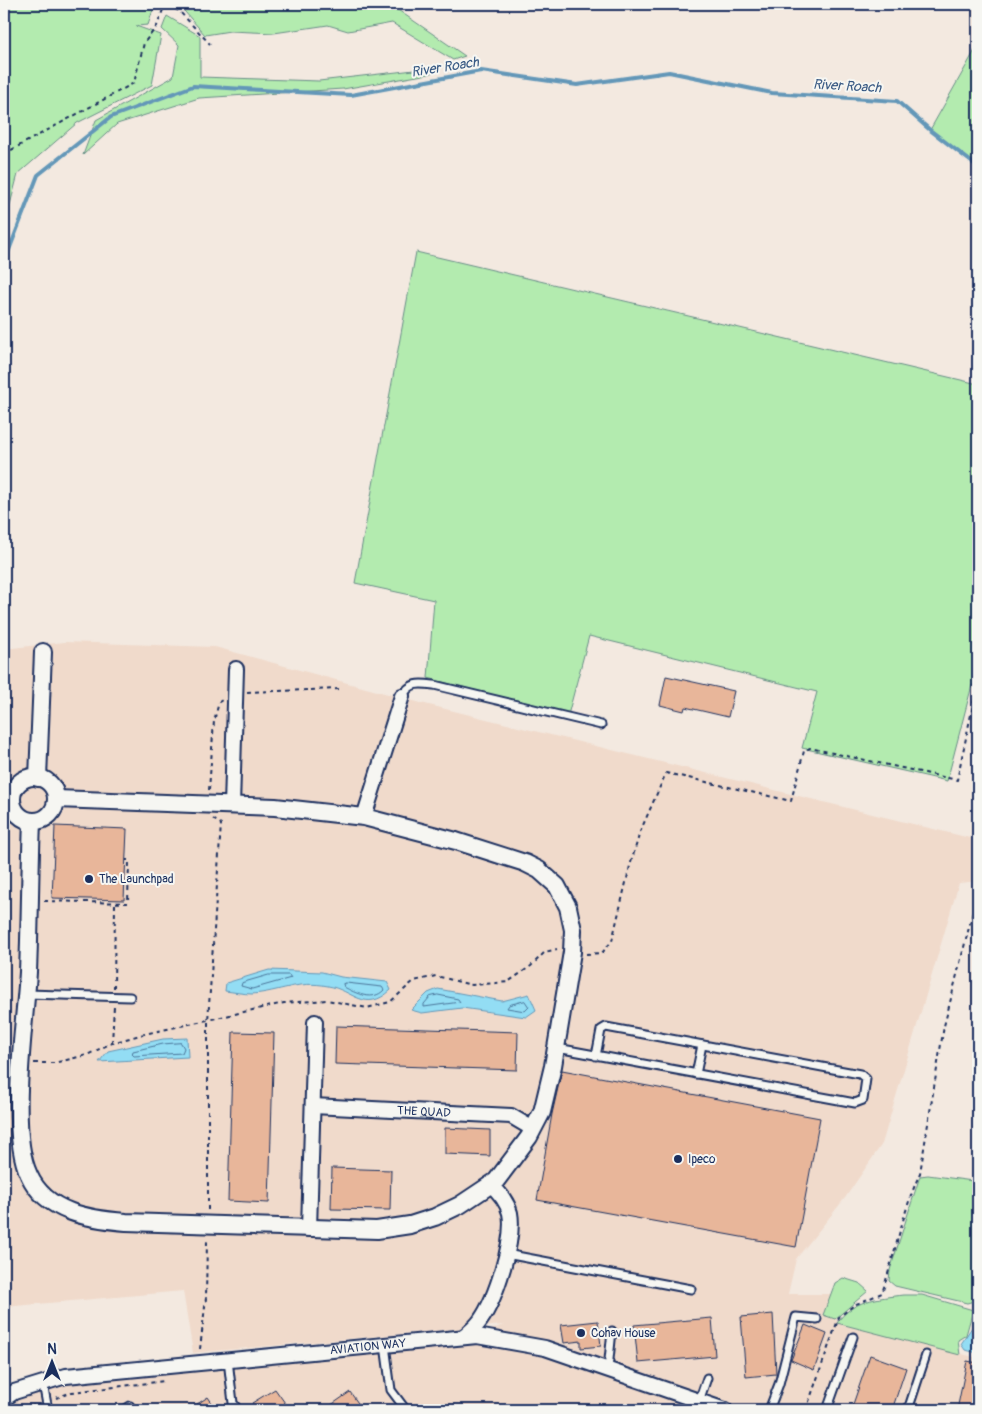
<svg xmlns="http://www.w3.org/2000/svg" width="982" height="1414" font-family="Pangolin,sans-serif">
<rect width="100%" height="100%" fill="#f3e9e0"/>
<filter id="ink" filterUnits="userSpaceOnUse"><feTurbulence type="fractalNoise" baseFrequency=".02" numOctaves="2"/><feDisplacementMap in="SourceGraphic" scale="10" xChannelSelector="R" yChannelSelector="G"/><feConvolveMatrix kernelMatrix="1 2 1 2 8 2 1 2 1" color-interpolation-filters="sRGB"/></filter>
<g filter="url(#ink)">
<path fill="#f0dacb" d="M64,642L215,647L421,703L978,840V881L959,883L882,1144L845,1198L796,1259L788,1294H835L837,1323L978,1358V1410H4V1399L66,1376L477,1336L503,1325L193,1353L183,1291L4,1307V649Z"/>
<g fill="#b3ebaf" stroke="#678d86">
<path d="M4,4H77L88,8L83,4H155L148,25L136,26L161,35L152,85L77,123L18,174L4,228Z"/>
<path d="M178,4H393L395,8L465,56L453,60L392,23L348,31L328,25L274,33L230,31L205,35Z"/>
<path d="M167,16L200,36V77L319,81L440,67L429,74L343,89L199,98L117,124L83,155L96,120L173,77L179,45L162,29Z"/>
<path d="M978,45V167L930,130Z"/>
<path d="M416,252L978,384V686L972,685L947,781L802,748L817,692L589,636L568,715L428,678L434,600L355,583Z"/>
<path d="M928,1175L973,1181L978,1175V1300L967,1303L895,1286L889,1281L890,1270L920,1176Z"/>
<path d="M843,1278L859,1283L868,1291L835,1319L823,1315L835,1283Z"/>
<path d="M903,1295H922L973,1310L966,1335L958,1340L960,1355L837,1323C852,1300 878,1298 903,1295Z"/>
</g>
<g fill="#93ddf4" stroke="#6397b8">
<path d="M269,970L322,972L341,977L387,982L391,990C365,1014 353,990 328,986C298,980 280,992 252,994C244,994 234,992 225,991L226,983Z"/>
<path d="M438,989L502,1001L529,994L536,1010L526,1017L462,1008L422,1013L411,1010L428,993Z"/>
<path d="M187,1038L188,1057L99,1062L108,1051L163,1039Z"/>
<path d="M978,1318V1353L965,1350L961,1344Z"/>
</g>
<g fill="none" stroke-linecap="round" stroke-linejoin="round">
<g stroke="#4b759a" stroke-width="1">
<path d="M269,975H289L291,978L252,989L241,986L242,983Z"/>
<path d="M346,983L382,987L384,990C373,1002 355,993 344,987L343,984Z"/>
<path d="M438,995L458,999L460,1002L424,1007V1004L430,997Z"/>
<path d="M525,1001L529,1007L525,1011L507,1008L509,1005Z"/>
<path d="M181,1043L184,1048L182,1053L134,1056L132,1054L133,1051L163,1044Z"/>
</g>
<path stroke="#6397b8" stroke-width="4" d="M4,263L38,175L111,117L193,86L351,95L481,71L577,85L669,72L772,93L897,101L930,130L978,167"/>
</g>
<g fill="#e8b69a" stroke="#1b2f5e">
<path d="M666,676L734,691L728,717L685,707L684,711L660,705Z"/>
<path d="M55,826L127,829L124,900L52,898Z"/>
<path d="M336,1026L518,1032L517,1070L335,1064Z"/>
<path d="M233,1032L274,1033L269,1203L228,1201Z"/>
<path d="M562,1070L820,1118L796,1247L537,1200L552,1114Z"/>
<path d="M445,1128L490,1130V1156L445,1154Z"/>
<path d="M332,1168L391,1170L390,1210L331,1209Z"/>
<path d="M773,1314L776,1374L746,1377L741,1317Z"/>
<path d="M712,1318L715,1356L638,1363L634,1325Z"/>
<path d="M598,1321L601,1346L581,1348V1341L564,1343L561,1325Z"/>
<path d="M805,1325L827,1334L814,1370L791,1360Z"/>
<path d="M870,1355L906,1368L892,1410H851Z"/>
<path d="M967,1361L978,1363V1410H957Z"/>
<path d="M275,1389L290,1410H257L252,1403Z"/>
<path d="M350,1392L363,1410H324Z"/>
<path d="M208,1397L217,1410H188Z"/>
</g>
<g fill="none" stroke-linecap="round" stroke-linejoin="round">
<defs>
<g id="service">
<path d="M402,696C411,682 418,683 434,685L601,725"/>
<path d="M27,994L130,997"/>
<path d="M557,1048L855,1103L863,1100L866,1079L860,1074L606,1027L601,1030L596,1056"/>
<path d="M696,1074L702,1045"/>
<path d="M506,1254L691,1289"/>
<path d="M385,1345L391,1390L406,1410"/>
<path d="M228,1360L233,1403L238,1410"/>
<path d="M608,1369L612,1331"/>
<path d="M43,1383L48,1410"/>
<path d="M699,1401L707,1378"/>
<path d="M124,1410L130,1406"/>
<path d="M769,1410L779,1384L796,1317L817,1319"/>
<path d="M827,1410L853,1337"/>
<path d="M908,1410L926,1355"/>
</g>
<g id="minor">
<path d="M232,806L236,669"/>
<path d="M364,817L402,696"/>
<path id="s1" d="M313,1106L511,1116L533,1129"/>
<path d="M309,1229L315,1022"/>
<path d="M464,1337C469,1332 476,1327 480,1321C496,1299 515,1239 510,1213C507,1201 499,1193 491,1184"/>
<path id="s2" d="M4,1399L14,1392L66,1376L477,1336L545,1348L725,1410"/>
</g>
<g id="tertiary">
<circle cx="34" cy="799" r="22"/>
<path d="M38,778L43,652"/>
<path d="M32,821C30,871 30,922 28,972C25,1024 8,1131 29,1175C46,1213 90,1219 126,1222L377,1230L410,1225L435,1217L460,1205L496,1181L529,1137L542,1112L553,1066L572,952L573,930L568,907L557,886L539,870L525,863L456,841L364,817L275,807L56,799"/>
</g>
</defs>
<use href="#service" stroke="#1b2f5e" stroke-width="11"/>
<use href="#minor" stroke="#1b2f5e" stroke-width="18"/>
<use href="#tertiary" stroke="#1b2f5e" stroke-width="20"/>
<g stroke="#1b2f5e" stroke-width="2" stroke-dasharray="4 4" stroke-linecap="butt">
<path d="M168,4L180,12L210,44"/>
<path d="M4,154L134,83L144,43L157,26L165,4"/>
<path d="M247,692L342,689"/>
<path d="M209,790L214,721L219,702L222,700"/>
<path d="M44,901L128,903L129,860H126"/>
<path d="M586,954L602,953L612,941L630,866L640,832L666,773L791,801L804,751L810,748L957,780L975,696L978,695"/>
<path d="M114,988L115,903"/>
<path d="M112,1043L114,1006"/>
<path d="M34,1063H54L87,1055L112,1043L140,1035L284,1003L327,1000L367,1008L390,1002L414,981L436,976L472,985L508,982L531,966L545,952L557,949"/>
<path d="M208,1210V1021L221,824L213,819"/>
<path d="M200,1349L206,1298L207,1240"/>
<path d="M56,1398L72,1392L165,1381"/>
<path d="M23,1410L37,1404"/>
<path d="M806,1410L839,1317L854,1305L882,1293C895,1254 903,1211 920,1173L944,1026L978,892"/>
</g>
<use href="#service" stroke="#f6f6f2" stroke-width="7"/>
<use href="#minor" stroke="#f6f6f2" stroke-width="14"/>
<use href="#tertiary" stroke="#f6f6f2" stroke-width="16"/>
</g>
</g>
<g fill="#1b2f5e" stroke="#f6f6f2" stroke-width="2">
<circle cx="89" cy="879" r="5"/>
<circle cx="678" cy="1159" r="5"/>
<circle cx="581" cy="1333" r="5"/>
</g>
<g text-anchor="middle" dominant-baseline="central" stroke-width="4" stroke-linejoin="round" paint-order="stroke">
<g font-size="12" fill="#1b2f5e" stroke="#f6f6f2" text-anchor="start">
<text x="99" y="879">The Launchpad</text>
<text x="688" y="1159">Ipeco</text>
<text x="591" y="1333">Cohav House</text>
</g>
<g font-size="12" fill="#1b2f5e" stroke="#f6f6f2">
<text stroke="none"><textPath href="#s1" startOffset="111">THE QUAD</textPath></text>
<text stroke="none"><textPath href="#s2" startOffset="370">AVIATION WAY</textPath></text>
</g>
<g font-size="14" font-style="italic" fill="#395a84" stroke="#f6f6f2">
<text transform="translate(445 67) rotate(-9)">River Roach</text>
<text transform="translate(847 86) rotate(3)">River Roach</text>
</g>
</g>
<rect width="982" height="1414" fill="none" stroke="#f6f6f2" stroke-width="20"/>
<rect x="10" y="10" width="962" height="1394" fill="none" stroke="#1b2f5e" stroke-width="2" filter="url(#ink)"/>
<g transform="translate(52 1362)" stroke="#f6f6f2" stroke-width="4" paint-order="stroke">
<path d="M0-4L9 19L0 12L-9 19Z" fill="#1b2f5e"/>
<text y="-8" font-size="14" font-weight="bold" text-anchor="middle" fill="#1b2f5e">N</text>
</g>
</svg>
